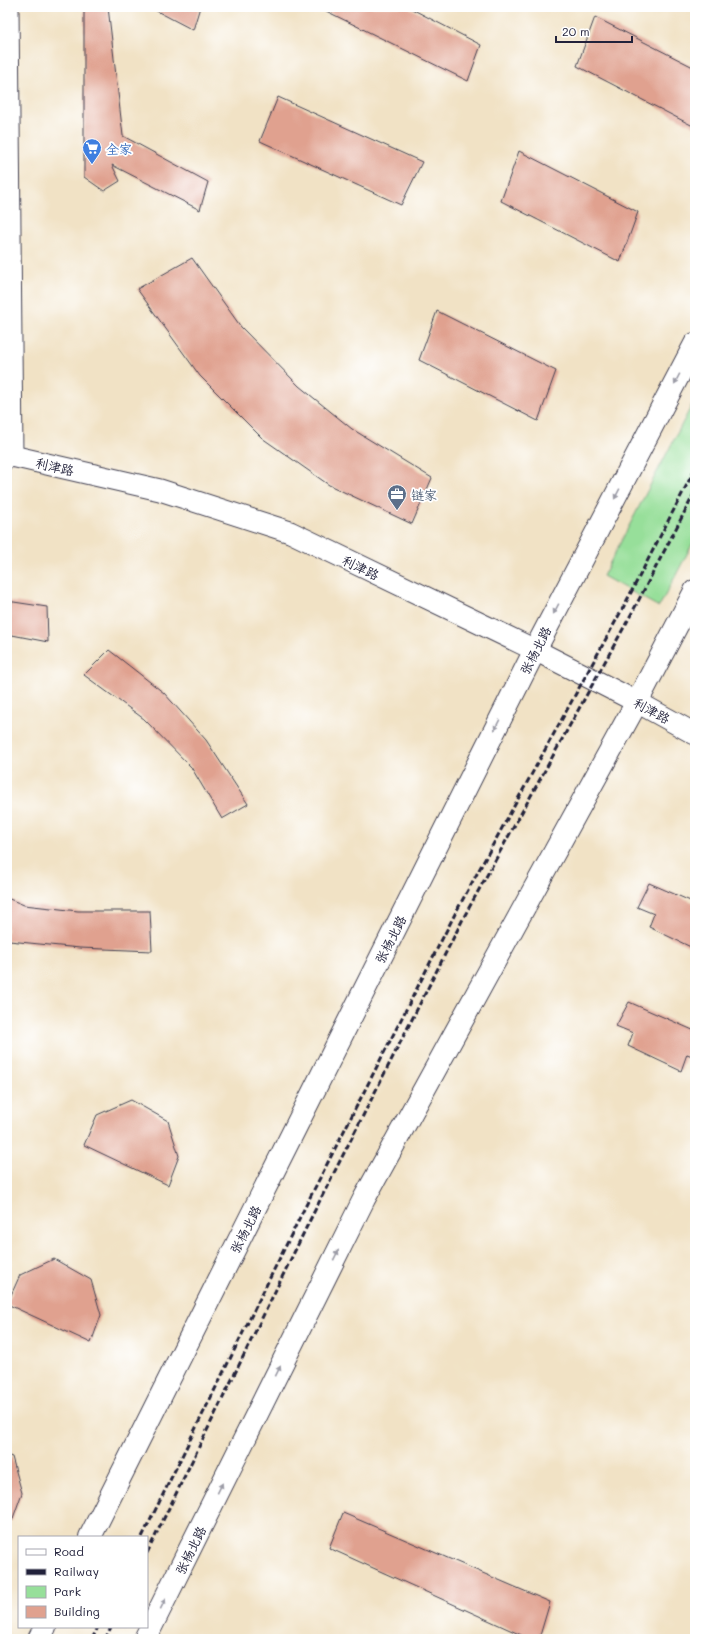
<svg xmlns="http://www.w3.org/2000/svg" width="702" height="1646" font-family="Mali,'LXGW WenKai TC',sans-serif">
<rect width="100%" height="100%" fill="#fff"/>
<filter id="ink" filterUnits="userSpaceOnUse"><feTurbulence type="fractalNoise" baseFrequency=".025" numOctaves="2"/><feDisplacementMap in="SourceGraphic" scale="8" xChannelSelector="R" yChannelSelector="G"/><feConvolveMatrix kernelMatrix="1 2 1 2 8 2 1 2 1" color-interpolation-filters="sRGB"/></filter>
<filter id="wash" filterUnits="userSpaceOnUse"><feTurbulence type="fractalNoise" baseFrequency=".012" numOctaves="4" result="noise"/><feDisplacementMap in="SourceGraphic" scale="16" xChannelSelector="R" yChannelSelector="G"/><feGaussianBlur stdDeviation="0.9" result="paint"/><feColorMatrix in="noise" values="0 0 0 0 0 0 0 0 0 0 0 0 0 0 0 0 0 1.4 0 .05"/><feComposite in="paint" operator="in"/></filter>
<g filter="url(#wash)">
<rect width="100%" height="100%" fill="#f1e2c5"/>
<path fill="#97df9a" stroke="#5c806a" d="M695,399V539L659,607L603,576Z"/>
<g id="blocks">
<g fill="#e0a18f">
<path d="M84,7H108L123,136L208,182L200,210L112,165L120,181L104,191L84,177Z"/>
<path d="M149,7H200L193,30Z"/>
<path d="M318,7H408L481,45L468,81Z"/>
<path d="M595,17L695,68V127L577,66Z"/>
<path d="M278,97L422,162L401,205L260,141Z"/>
<path d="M519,151L638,212L620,262L501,201Z"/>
<path d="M192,258L241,327L299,386L352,429L432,478L412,524L329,485L262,438L200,376L137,289Z"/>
<path d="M437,311L556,371L538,421L419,360Z"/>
<path d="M7,601L47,607L48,642L7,634Z"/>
<path d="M109,650L164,693L206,740L248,804L222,819L191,767L144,719L84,675Z"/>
<path d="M649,883L695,903V949L649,927L654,914L637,907Z"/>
<path d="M7,898L24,905L78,911H150L152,951L80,948L9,941L7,940Z"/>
<path d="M629,1002L695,1031V1057L687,1054L681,1071L628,1046L633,1033L616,1026Z"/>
<path d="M131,1100L168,1121L179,1156L168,1185L84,1145L97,1115Z"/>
<path d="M54,1259L91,1280L101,1315L91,1343L7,1304L20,1275Z"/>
<path d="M7,1455L12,1457L22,1493L12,1521L7,1519Z"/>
<path d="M343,1513L550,1602L539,1639H530L329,1548Z"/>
</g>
</g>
</g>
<g filter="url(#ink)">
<use href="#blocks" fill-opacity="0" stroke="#413f50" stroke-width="1"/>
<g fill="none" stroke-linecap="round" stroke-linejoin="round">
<defs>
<g id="minor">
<path d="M8,7L12,456"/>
<path d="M7,458L12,456L160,490L290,532L535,650L637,702L695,734"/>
</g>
<g id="secondary">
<path d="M90,1537L535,650L695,344"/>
<path d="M39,1639L45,1627"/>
<path d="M145,1639L364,1199L637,702L695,591"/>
</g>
</defs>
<use href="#minor" stroke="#413f50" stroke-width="23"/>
<use href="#secondary" stroke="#413f50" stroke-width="24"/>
<use href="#minor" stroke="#fff" stroke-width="21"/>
<use href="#secondary" stroke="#fff" stroke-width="22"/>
<g stroke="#22223b" stroke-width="3" stroke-dasharray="6 3" stroke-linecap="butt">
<path d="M142,1537L301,1215L457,910L624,606L695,469"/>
<path d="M147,1553L310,1220L465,915L633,611L695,492"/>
<path d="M92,1639L98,1627"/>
<path d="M105,1639L111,1627"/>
</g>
</g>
<defs><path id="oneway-solid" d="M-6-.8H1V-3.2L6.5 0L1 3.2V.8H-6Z"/></defs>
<g fill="#9c9ca7">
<use href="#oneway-solid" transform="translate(677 379) rotate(118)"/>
<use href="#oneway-solid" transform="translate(617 494) rotate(118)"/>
<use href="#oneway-solid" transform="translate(556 609) rotate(118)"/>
<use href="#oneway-solid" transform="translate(497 725) rotate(117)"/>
<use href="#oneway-solid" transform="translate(336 1255) rotate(-64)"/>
<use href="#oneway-solid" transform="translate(278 1371) rotate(-64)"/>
<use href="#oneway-solid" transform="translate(220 1488) rotate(-64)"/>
<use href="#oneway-solid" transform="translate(163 1604) rotate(-64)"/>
</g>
</g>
<defs>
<symbol id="supermarket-pin" viewBox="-11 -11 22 30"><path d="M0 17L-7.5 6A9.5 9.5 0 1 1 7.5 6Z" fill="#3f7fe0" stroke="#fff"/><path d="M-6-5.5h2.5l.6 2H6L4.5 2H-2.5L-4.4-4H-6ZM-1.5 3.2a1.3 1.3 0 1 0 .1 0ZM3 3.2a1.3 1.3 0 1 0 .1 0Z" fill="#fff"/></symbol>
<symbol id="office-pin" viewBox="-11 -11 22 30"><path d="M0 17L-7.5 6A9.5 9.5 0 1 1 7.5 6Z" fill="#5c6f8a" stroke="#fff"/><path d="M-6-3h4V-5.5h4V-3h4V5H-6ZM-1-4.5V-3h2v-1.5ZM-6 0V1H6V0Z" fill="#fff"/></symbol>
</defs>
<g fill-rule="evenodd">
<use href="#supermarket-pin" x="81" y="137" width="22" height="30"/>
<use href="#office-pin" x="386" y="483" width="22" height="30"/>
</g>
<g text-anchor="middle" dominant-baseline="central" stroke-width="3.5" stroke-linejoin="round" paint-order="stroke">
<g font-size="13" fill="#366cbe" stroke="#fff" text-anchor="start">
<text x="106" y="148">全家</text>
</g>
<g font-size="13" fill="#22223b" stroke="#fff">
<text transform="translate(55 466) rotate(13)">利津路</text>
<text transform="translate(361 567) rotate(26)">利津路</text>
<text transform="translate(535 650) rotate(-63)">张杨北路</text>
<text transform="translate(652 710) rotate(28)">利津路</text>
<text transform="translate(390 939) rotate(-63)">张杨北路</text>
<text transform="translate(245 1229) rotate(-63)">张杨北路</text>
<text transform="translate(190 1550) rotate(-64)">张杨北路</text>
</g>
<g font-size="13" fill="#4e5e75" stroke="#fff" text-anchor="start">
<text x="411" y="494">链家</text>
</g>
</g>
<rect width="702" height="1646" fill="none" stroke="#fff" stroke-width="24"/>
<rect x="18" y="1536" width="130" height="92" fill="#ffffff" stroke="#a7a7b1"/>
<rect x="26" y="1549" width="20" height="6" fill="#ffffff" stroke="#a7a7b1"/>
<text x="54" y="1556" font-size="12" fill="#22223b">Road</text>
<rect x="26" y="1569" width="20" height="6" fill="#22223b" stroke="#a7a7b1"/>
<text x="54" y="1576" font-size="12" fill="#22223b">Railway</text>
<rect x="26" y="1586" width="20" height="12" fill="#97df9a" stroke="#a7a7b1"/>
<text x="54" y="1596" font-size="12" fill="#22223b">Park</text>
<rect x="26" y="1606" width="20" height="12" fill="#e0a18f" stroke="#a7a7b1"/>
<text x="54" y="1616" font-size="12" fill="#22223b">Building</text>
<path d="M556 36v6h76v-6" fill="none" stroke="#22223b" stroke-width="2"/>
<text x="562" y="36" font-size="12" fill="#22223b" stroke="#ffffff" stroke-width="3" paint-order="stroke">20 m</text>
</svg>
